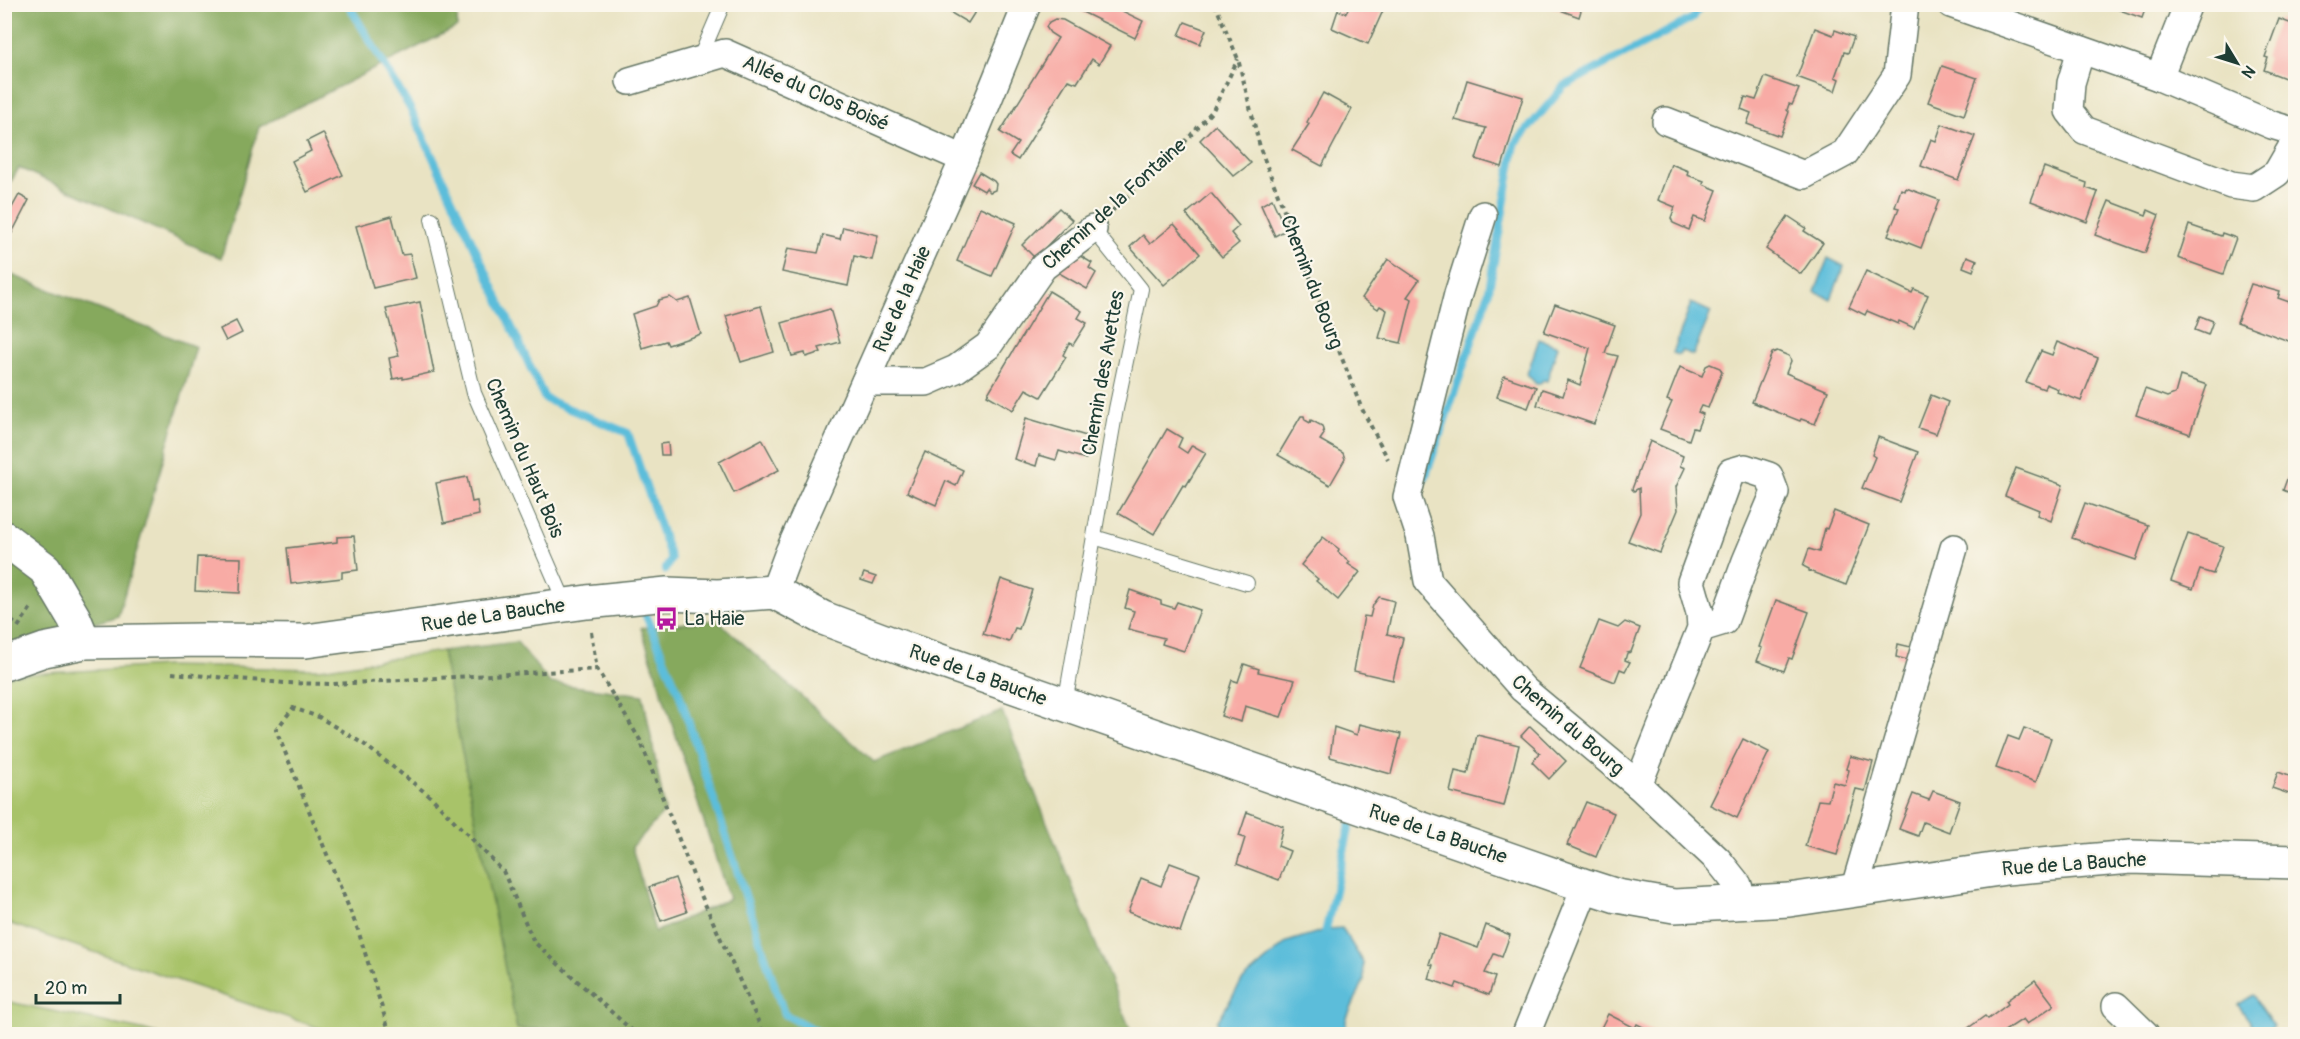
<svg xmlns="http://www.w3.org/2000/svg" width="2300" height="1039" font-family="Pangolin,sans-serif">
<rect width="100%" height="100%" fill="#fbf7ec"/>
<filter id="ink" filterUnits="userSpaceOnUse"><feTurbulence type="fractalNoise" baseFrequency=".0167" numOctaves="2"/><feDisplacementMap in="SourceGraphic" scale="12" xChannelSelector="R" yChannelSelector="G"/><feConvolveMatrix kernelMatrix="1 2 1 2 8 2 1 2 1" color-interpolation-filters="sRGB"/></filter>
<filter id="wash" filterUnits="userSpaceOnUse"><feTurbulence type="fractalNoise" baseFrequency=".008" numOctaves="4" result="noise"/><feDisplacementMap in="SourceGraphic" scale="24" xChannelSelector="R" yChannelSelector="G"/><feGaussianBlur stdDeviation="1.35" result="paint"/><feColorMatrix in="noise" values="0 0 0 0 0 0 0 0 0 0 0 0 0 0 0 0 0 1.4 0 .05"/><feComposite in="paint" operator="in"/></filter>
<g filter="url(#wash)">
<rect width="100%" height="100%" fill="#e9e3c3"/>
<g fill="#a8c369" stroke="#64804e" stroke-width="1.5">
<path d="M442,651L517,1029H591L593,1034H337L5,922L4,680L13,675L164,666L320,669Z"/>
<path d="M4,1001H5L160,1034H5Z"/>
</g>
<g fill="#86a95d" stroke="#527348" stroke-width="1.5">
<path d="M11,5L458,4V5L457,27L259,127L221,258L19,168L5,191L4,21Z"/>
<path d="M4,272L196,347L118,616L5,651Z"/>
<path d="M717,620L874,762L1002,711L1132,1034H593L591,1029H517L442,651L517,642L550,683L643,695L665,811L632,847L655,932L729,899L641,628Z"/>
</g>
<g fill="#5bbdda" stroke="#3d7d87" stroke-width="1.5">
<path d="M1828,258L1844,266L1831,299L1815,292Z"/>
<path d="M1691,303L1711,312L1693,355L1682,351L1679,355L1673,353Z"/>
<path d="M1539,339L1558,346L1547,381L1543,380L1540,384H1536L1527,374Z"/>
<path d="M1342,928L1363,962L1364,980L1346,1020V1034H1222L1217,1022L1242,981L1287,942L1328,929Z"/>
<path d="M2253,995L2274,1026L2263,1034H2259L2238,1005Z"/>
</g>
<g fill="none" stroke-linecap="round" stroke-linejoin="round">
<g stroke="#5bbdda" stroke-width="8">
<path d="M348,4L410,108L545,399L628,433L671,559L665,570"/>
<path d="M1425,478L1488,295L1515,144L1564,86L1693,18L1701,4"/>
<path d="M643,609L679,693L784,1014L822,1034"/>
<path d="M1324,938L1350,825"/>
</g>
</g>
<g id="blocks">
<g fill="#f8aba5">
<path d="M943,4H980L968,23L941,7Z"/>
<path d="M1066,4H1118L1116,8L1143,21L1135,38Z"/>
<path d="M1350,4H1386L1368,44L1332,28L1338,10L1346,13Z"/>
<path d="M1544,4H1583L1579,17Z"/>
<path d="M2106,4H2147L2142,18L2106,5L2103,8L2094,5Z"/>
<path d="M1055,19L1063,20L1110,46L1099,64L1092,59L1077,83L1068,80L1018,160L1010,155L1018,143L1000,132L1058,38L1050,33L1046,27L1049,22Z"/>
<path d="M2279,19L2295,25V74L2293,81L2264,70L2268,58L2265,57Z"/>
<path d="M1185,22L1206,30L1200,44L1179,35Z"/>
<path d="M1815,28L1833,35L1835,30L1854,37L1848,53L1844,52L1835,77L1839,79L1835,91L1797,77Z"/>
<path d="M1942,66L1977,78L1964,115L1928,102Z"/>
<path d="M1765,77L1799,89L1792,105L1789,104L1787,110L1789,112L1780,136L1747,124L1751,113L1741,109L1745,97L1756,100Z"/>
<path d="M1467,80L1523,97L1502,167L1476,159L1486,128L1455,120Z"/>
<path d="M1323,93L1352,109L1322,166L1292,150L1309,124L1307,122Z"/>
<path d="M1942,124L1975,136L1958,180L1921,166L1931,139L1936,141Z"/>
<path d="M1215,125L1251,163L1234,176L1200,140Z"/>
<path d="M323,133L343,175L307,192L292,161L311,151L307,141Z"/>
<path d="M1671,164L1688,171L1687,175L1704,181L1703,184L1717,190L1705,221L1694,217L1689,230L1673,223L1671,218L1675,207L1658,200Z"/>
<path d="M2044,167L2087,183L2086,188L2098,192L2087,222L2031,201Z"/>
<path d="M979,172L994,181L996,184L995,190L990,192L986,188L984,191L972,184Z"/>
<path d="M1906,188L1939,200L1921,248L1888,235L1899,208L1895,207L1901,189L1905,191Z"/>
<path d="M1211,193L1239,226L1231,233L1239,243L1222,257L1186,214Z"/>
<path d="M19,195L29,200L12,233L4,229V222Z"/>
<path d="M1272,199L1286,230L1275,236L1261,205Z"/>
<path d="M2109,201L2146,215L2148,210L2159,215L2145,253L2095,235Z"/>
<path d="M980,207L1016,223L992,276L957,261Z"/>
<path d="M1059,208L1072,220L1035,258L1022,245Z"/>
<path d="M392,216L402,255L410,254L416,278L373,288L356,226Z"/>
<path d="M1788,216L1806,228L1804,231L1823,243L1801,274L1766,249Z"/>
<path d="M1174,224L1200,254L1164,285L1130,247L1143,235L1150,244Z"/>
<path d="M2189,225L2221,236L2222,233L2236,238L2223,274L2178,258Z"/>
<path d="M843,227L878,235L872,260L854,256L848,286L782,272L788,248L818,253L823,235L840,239Z"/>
<path d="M1072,251L1092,263L1089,268L1096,273L1087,289L1059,273Z"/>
<path d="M1967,256L1977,260L1973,271L1963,267Z"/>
<path d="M1388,259L1419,280L1407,297L1412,299L1401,343L1379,338L1387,310L1380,306L1378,309L1362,298Z"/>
<path d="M1866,271L1912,293L1914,289L1928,295L1914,328L1899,321L1898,324L1867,311L1865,315L1849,307Z"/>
<path d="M2251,284L2280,292L2278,298L2295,304L2294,343L2237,322Z"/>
<path d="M1049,291L1082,311L1078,318L1087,323L1073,345L1069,343L1063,355L1066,357L1041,397L1026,389L1013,410L987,395Z"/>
<path d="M670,297L677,302L690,298L701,334L668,345L666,341L642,348L632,314L656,306L659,300Z"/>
<path d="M420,302L434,372L403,379V377L393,379L389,358L399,356L386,309Z"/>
<path d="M1555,304L1615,325L1605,353L1618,356L1594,424L1537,405L1542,389L1563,396L1568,380L1580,385L1590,348L1544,332Z"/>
<path d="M761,306L774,352L741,362L726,316Z"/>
<path d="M830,309L840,342L819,348L821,352L806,357L805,353L792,356L782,323Z"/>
<path d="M2200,316L2213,321L2208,335L2195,330Z"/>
<path d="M236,321L242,333L226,341L220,329Z"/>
<path d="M2057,342L2098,358L2081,401L2057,392L2058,389L2046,384L2044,389L2026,382L2041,351L2052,355Z"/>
<path d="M1777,351L1789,356L1791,361L1786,373L1828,391L1815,424L1801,419L1800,421L1752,402L1772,353Z"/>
<path d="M1710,364L1720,368L1722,372L1708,408L1701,406L1698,412L1703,414L1697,429L1693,428L1689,440L1660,429L1672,402L1667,400L1680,367L1702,376L1706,366Z"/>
<path d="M1504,376L1536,387L1528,408L1497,397Z"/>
<path d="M2180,376L2207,385L2190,434L2136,415L2145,389L2167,397L2175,394Z"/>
<path d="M1931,395L1948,402L1936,434L1918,428Z"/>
<path d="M1301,416H1304L1305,420L1310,423L1311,420L1322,426L1324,434L1320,440L1343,453L1345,459L1330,485L1278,455Z"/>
<path d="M1026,418L1093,438L1086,459L1059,451L1056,460L1039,455L1036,466L1014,459Z"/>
<path d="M1167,429L1182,438L1178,447L1187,453L1192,445L1206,453L1186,486L1183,485L1154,534L1118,513Z"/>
<path d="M1878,437L1918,452L1899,502L1862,488L1875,457L1872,455Z"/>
<path d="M762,439L779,470L734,493L719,462Z"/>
<path d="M1650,441L1683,456L1680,466L1685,468L1676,487L1678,510L1660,553L1628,541L1640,513L1639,488L1634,491L1632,489Z"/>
<path d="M668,443L669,455H661L660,444Z"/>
<path d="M925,452L963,470L956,486L946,481L936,505L907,492Z"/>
<path d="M2295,457V495L2283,490Z"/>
<path d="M2016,468L2063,485L2051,521L2037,515L2039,510L2005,496Z"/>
<path d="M467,477L472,502L477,501L479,515L444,523L436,483Z"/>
<path d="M2085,503L2148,525L2136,560L2072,538Z"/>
<path d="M1834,511L1869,525L1846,585L1809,571V569L1803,566L1809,549L1819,552L1825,528L1827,529Z"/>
<path d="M2188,534L2223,546L2213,574L2200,570L2193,589L2171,581Z"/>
<path d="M354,536L358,570L342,572V578L291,584L287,548L337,542V537Z"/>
<path d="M1323,537L1339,549L1338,552L1350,562L1348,564L1360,572L1338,600L1316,581L1318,579L1301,565Z"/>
<path d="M197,557L241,558L240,593L195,591Z"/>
<path d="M864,573L876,577L873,584L861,580Z"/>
<path d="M1001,579L1032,590L1019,629L1015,628L1009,642L983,634Z"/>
<path d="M1130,590L1161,601V604L1174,608L1177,602L1200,610L1184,651L1162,644L1164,638L1128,629L1134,611L1125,608Z"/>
<path d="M1379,597L1394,601L1387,634L1403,638L1393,680L1354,671L1364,616L1370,617L1373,605Z"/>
<path d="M1776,600L1809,612L1792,659L1789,658L1784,671L1757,661L1762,648L1759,647Z"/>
<path d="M1599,621L1618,628L1625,622L1640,628L1631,652L1627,653L1625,660L1630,662L1625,671L1620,669L1615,682L1580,668Z"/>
<path d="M1898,644L1911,647L1908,660L1896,657Z"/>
<path d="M1244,664L1259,669L1258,672L1295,680L1281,717L1245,706L1241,722L1221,716L1232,680L1238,682Z"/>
<path d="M1359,724L1401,734L1391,774L1330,757L1334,727L1357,735Z"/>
<path d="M1530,726L1566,761L1549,779L1532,762L1540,753L1521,736Z"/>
<path d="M2024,728L2051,738L2036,782L1996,768L2008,736L2019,740Z"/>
<path d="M1477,735L1519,745L1504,806L1450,792L1455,771L1468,774Z"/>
<path d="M1743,739L1769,752L1737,818L1710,805Z"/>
<path d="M1850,756L1873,762L1865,791L1856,789L1837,855L1805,846L1818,800L1828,801L1833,782L1845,785L1849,770L1846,769Z"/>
<path d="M2278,772L2295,778V796L2272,788Z"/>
<path d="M1933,791L1960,801L1949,832L1923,822L1918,836L1899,829L1913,794L1929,800Z"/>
<path d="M1586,802L1614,813L1596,857L1567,845Z"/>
<path d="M1247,812L1283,826L1278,846L1290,851L1279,880L1237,864L1245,838L1239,836Z"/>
<path d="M1170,863L1200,874L1180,932L1128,912L1141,878L1161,886Z"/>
<path d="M675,878L687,912L661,921L649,887Z"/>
<path d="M1486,925L1510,935L1502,957L1494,954L1485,973L1495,977L1489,995L1457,983L1455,988L1429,979L1433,965L1429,964L1439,934L1478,948Z"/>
<path d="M2035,980L2054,1005L2027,1024L2023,1019L2000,1034H1960L1985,1016L1988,1019L2008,1004L2006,1001Z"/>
<path d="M1608,1014L1635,1028L1637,1024L1657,1034H1598Z"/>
</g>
</g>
</g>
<g filter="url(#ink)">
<use href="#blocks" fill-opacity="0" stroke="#676" stroke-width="1.5"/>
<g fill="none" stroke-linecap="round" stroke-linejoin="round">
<defs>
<g id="service">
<path d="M699,60L723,4"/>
<path d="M432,219L474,393L566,605"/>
<path d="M1094,537L1247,583"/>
<path d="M1065,704L1116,409L1141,289L1093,229"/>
</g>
<g id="minor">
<path d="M1951,4L2159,77L2272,125L2296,132"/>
<path d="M2081,50L2071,83L2069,111L2084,130L2231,185L2254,188L2277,173L2296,140"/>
<path d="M2159,77L2188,4"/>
<path d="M630,81L725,53L964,159"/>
<path d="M1666,121L1804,175L1845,153L1897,75L1905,4"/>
<path d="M1483,215L1458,294L1407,497L1420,536L1428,581L1523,689L1638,785L1718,860L1738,885L1743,903"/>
<path d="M865,382H926L956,369L988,346L1043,267L1093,229"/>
<path d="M774,592L789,552L964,159L1027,4"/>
<path d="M1638,785L1701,628L1700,613L1691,582L1731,472L1745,468L1769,476L1775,492L1746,561L1724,621L1701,628"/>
<path d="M1854,891L1954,548"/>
<path d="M2116,1006L2145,1034"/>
<path d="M1526,1034L1586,886"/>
</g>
<g id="tertiary">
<path d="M4,538L45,569L74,618L84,642"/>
<path d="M4,664L44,650L84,642L204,640L306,641L587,602L667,594L718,596L774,592L823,618L903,648L1586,886L1617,896L1674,906L1789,900L2006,868L2131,857L2296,862"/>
</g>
</defs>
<use href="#service" stroke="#676" stroke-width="16"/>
<use href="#minor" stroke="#676" stroke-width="30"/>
<use href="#tertiary" stroke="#676" stroke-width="36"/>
<g stroke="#676" stroke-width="4" stroke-dasharray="4.5 4.5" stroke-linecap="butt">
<path d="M1215,4L1238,59L1261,151L1361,407L1388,459"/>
<path d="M1112,211L1184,143L1213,110L1238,59"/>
<path d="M4,615L18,626"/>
<path d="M18,627L32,606"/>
<path d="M591,632L597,669L640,740L700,893L764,1034"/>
<path d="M172,673L284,683L332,684L597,669"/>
<path d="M390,1034L358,930L276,730L293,708L319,717L365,745L431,797L503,871L534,942L636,1034"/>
</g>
<use href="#service" stroke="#fff" stroke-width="14"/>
<use href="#minor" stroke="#fff" stroke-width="27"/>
<use href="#tertiary" stroke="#fff" stroke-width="33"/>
</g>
</g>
<defs>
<symbol id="bus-bare" viewBox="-9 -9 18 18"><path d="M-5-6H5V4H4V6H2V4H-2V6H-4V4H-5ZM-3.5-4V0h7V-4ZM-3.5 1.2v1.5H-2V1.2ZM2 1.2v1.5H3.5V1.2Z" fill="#b5179e" stroke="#fbf7ec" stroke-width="2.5" paint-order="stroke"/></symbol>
</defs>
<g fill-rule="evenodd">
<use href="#bus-bare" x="650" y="602" width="33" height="33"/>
</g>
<g text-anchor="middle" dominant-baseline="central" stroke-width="4.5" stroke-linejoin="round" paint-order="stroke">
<g font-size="20" fill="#1f3d34" stroke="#fbf7ec">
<text transform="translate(816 93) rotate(24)">Allée du Clos Boisé</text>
<text transform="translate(1114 204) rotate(-42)">Chemin de la Fontaine</text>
<text transform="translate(1312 282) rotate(69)">Chemin du Bourg</text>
<text transform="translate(902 299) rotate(-66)">Rue de la Haie</text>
<text transform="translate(1103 373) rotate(-80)">Chemin des Avettes</text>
<text transform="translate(525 458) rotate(67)">Chemin du Haut Bois</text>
<text transform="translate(493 615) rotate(-8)">Rue de La Bauche</text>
<text transform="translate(978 675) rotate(20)">Rue de La Bauche</text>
<text transform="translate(1568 725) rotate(41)">Chemin du Bourg</text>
<text transform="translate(1438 834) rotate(19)">Rue de La Bauche</text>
<text transform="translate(2074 864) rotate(-4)">Rue de La Bauche</text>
</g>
<g font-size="20" fill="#1f3d34" stroke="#fbf7ec" text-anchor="start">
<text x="684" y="618">La Haie</text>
</g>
</g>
<rect width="2300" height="1039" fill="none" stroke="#fbf7ec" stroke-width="24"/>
<g transform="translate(2237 63) rotate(128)" stroke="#fbf7ec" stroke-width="4.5" paint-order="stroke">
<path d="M0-4.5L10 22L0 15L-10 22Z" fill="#1f3d34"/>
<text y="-9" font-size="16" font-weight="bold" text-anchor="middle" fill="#1f3d34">N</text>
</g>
<path d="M36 994v9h84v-9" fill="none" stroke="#1f3d34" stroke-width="3"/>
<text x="45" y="994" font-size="18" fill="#1f3d34" stroke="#fbf7ec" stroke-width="4.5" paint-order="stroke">20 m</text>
</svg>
